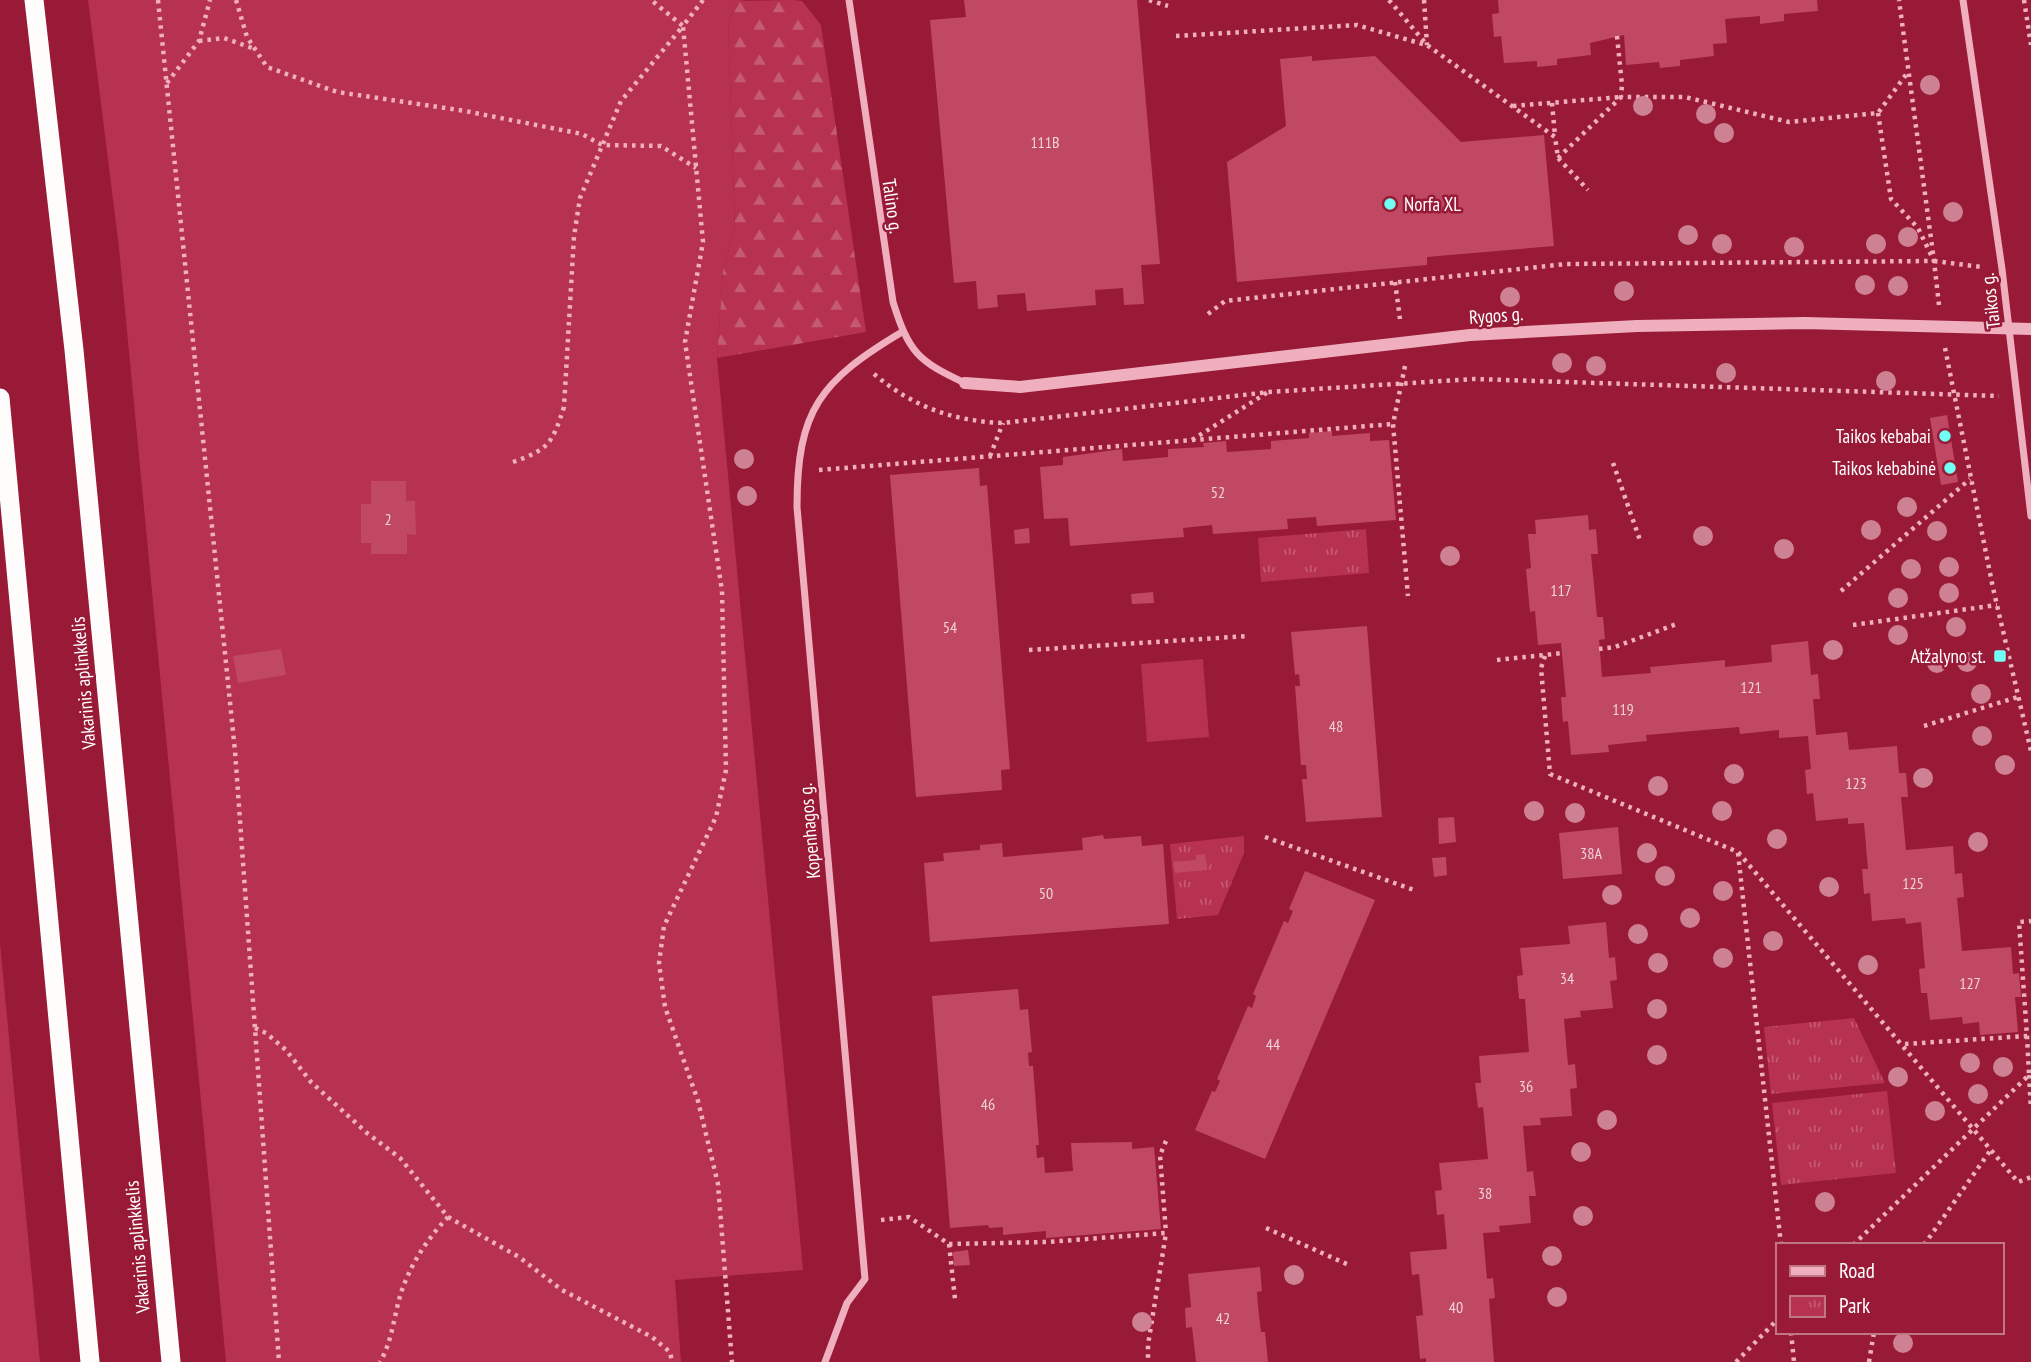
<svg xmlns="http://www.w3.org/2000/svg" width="2031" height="1362" font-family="'PT Sans Narrow',sans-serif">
<defs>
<pattern id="forest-firs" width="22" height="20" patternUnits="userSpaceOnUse" patternTransform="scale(1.75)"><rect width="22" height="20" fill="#b73150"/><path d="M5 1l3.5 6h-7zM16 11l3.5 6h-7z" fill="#c55a73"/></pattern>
<pattern id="park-tufts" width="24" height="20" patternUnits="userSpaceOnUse" patternTransform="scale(1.75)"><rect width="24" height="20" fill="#b73150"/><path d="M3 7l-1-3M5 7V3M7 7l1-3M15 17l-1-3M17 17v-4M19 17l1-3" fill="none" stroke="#c55a73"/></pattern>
</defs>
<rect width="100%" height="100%" fill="#981a36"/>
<g fill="#b73150">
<path d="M88,0H747L739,1L728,20L735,228L723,270L717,358L803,1270L675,1280L681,1362H226L119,248Z"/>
<path d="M1203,659L1209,737L1147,742L1141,664Z"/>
<path d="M0,943L40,1362H0Z"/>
</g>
<path fill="url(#forest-firs)" d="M792,0L802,1L821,25L866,332L717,358L723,270L735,228L728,20L739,1Z"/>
<g fill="url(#park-tufts)">
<path d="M1366,529L1369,573L1261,582L1258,538Z"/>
<path d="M1244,836V853L1218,915L1177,919L1170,844Z"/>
<path d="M1854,1018L1885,1083L1771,1094L1764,1027Z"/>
<path d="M1887,1091L1896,1173L1781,1185L1772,1103Z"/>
</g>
<g fill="#c04863">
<path d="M964,0H1137L1160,264L1141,265L1144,304L1124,305L1123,288L1095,290L1096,305L1027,311L1025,293L997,295L998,307L978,309L976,281L954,283L930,20L966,17Z"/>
<path d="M1498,0H1817L1818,11L1784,14V21L1760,24V16L1725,19L1727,43L1713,44L1714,56L1680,60V66L1660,68L1659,62L1626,65L1624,35L1590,43L1591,55L1557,59V65L1537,67V61L1504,63L1501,36L1494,37L1492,14L1499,13Z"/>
<path d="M1312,56V61L1375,56L1461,142L1544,135L1554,246L1427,257V265L1237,282L1227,162L1286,126L1280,59Z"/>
<path d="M1947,415L1958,482L1941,485L1930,418Z"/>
<path d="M1332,431V436L1370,433V441L1389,440L1396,520L1317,526L1316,517L1287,519L1288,529L1213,534L1212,525L1183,528L1184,537L1070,546L1068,518L1044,519L1040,467L1063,465V457L1122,449L1123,461L1168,457V449L1204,447L1203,443L1226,441L1227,452L1271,449V441L1309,438V433Z"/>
<path d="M979,468L980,486L987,485L1010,769L1001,770L1002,790L916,797L890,475Z"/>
<path d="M371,481H406V501H415L416,535L407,534V554H371V543H361V504H371Z"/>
<path d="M1588,515L1589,530L1596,529L1598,554H1591L1597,617H1603L1605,639L1599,640L1602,677L1651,673L1650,667L1725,660V667L1772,662L1771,645L1808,641L1811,675L1818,674L1820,699H1813L1816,735L1847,732L1849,750L1897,746L1899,773H1906L1908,797H1901L1906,850L1953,846L1955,874L1962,873L1964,897L1957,898L1962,951L2011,947L2013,974L2019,973L2021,997H2015L2018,1032L1980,1035L1979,1022L1963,1024L1962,1017L1930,1020L1927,993H1921L1919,969L1925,968L1921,922L1906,924L1905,918L1872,921L1870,893L1864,894L1862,869H1868L1864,823L1848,824V818L1816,821L1813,793L1807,794L1805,770L1811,769L1808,736L1779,738V730L1740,734L1739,727L1646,735L1647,741L1608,745L1609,752L1571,755L1568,721L1563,722L1561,697H1566L1561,643L1538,645L1535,611L1530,612L1526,569L1531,568L1528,534H1536L1535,520Z"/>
<path d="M1029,528L1030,543L1015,544L1014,530Z"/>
<path d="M1153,592L1154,603L1132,604L1131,594Z"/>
<path d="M1367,626L1382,817L1306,822L1302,779H1307L1306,765H1301L1295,686H1300L1299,674L1295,675L1291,632Z"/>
<path d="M281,649L286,675L238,683L233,656Z"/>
<path d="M1454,817L1456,842L1439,844L1438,818Z"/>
<path d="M1618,827L1622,874L1563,879L1559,833Z"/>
<path d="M1103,835L1104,839L1141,836L1142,846L1163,844L1169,924L930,942L924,863L944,861L943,853L980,850V845L1002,843L1003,857L1083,850L1082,838Z"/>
<path d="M1205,854L1207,870L1175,873L1173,862L1196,860V855Z"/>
<path d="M1446,857L1447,875L1434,877L1432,858Z"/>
<path d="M1305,871L1375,900L1265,1159L1195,1130L1212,1091L1215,1092L1220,1081L1217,1079L1248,1006L1252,1008L1256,996L1253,994L1284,921L1288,923L1293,911L1289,909Z"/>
<path d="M1606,922L1609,958L1615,957L1617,980L1610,981L1613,1008L1580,1011L1581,1017L1564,1019L1568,1065L1575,1064L1577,1088L1570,1089L1572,1116L1540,1118L1541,1125L1523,1126L1527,1172L1533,1171L1536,1196H1529L1531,1223L1499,1226L1500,1232L1483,1233L1487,1279L1493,1278L1495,1298L1489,1299L1494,1362H1426V1358L1420,1359L1416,1316L1423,1315L1419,1274L1412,1275L1410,1252L1447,1249L1444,1214L1437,1215L1435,1191L1442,1190L1439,1163L1488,1159L1483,1107L1478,1108L1475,1083H1481L1479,1056L1529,1052L1525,999H1519L1517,976L1523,975L1520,948L1570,944L1568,926Z"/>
<path d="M1018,989L1020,1010L1028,1009L1032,1052L1028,1053L1029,1066H1033L1039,1145H1036L1037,1158L1044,1157L1045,1173L1073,1171L1071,1143L1132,1142V1149L1154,1147L1161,1229L1046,1238V1231L1003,1235V1227L989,1228L988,1225L950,1228L932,996Z"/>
<path d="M968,1250L970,1265L954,1266L953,1252Z"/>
<path d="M1260,1267L1262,1291L1257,1292L1258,1306L1261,1332H1265L1268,1362H1196L1192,1327L1186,1328L1185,1308L1191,1307L1188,1274Z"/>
</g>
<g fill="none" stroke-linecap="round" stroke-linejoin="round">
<g stroke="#f0afbf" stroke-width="4.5" stroke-dasharray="3.5 5" stroke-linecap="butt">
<path d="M158,0L235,751L279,1362"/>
<path d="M236,0L247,37L267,67L337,92L465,111L582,134L602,145L661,146L696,168"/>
<path d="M703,0L683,26L703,242L685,342L722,591L726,770L716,817L664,926L659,963L665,1007L698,1101L718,1184L732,1362"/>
<path d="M1149,0L1168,6"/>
<path d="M1389,0L1427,45L1555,137L1558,158L1588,190"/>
<path d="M1424,0L1427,45"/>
<path d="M2024,0L2031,45"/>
<path d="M1176,36L1357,25L1426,45"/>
<path d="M1617,36L1622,85L1621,97H1685L1789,122L1878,113L1908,72"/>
<path d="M199,41L224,38L252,48"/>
<path d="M167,83L199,41L210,0"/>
<path d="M1552,103L1555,136"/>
<path d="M1513,106L1621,97"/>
<path d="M1878,113L1891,199L1918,228L1934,261L1939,305"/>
<path d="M1558,158L1620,98"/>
<path d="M1934,261L1982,267"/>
<path d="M1395,282L1400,319"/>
<path d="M1208,314L1225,301L1566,264L1934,261L1899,0"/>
<path d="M1945,348L1993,588L2031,751"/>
<path d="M1405,366L1393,424L1408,596"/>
<path d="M874,374C913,407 953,421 1003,423L1269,392L1474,379L1999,396"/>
<path d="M1192,440L1268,392"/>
<path d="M990,456L1003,423"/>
<path d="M513,462C550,449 552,443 564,407L574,236L580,198L621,101L683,26L651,0"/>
<path d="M1613,463L1641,543"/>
<path d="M819,470L1393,424"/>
<path d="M1841,591L1970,479"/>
<path d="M1853,625L1997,605"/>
<path d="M1599,649L1615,647L1679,623"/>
<path d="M1029,650L1249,636"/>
<path d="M1545,656L1541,668L1550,774L1738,852L2018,1182L2031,1177"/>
<path d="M1497,660L1563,653"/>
<path d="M1924,726L2018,697"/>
<path d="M1265,837L1414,890"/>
<path d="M1738,853L1781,1245"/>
<path d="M255,1028L266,1033L286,1050L311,1082L367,1133L400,1158L448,1217C428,1238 412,1262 402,1290C394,1313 393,1340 380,1362"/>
<path d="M1905,1044L2027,1036L2019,922L2031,921"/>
<path d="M2029,1075L2031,1109"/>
<path d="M1166,1141L1160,1155L1166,1233"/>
<path d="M448,1217L519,1257L562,1290L652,1337L670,1352L672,1362"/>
<path d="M881,1220L909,1217L949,1244L955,1299"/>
<path d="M1266,1228L1349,1265"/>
<path d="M949,1244L1047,1242L1166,1233L1148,1345V1362"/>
<path d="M1853,1245L2029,1075L2027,1036L2031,1035"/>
<path d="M1924,1245L1990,1151"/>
<path d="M1791,1332L1794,1362"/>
<path d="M1736,1362L1777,1320"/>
<path d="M1869,1362L1874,1332"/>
</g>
<g stroke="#f0afbf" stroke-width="7">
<path d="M849,0L893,302C909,353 918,361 965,383"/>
<path d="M1963,0L2002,269L2031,516"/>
<path d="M825,1362L847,1303L865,1279L797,507C797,410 820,381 902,332"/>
</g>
<path stroke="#f0afbf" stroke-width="12" d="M965,383L1020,387L1470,335L1637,326L1805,323L2031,329"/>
<g stroke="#fffcfc" stroke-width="19">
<path d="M34,0L74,350L171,1362"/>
<path d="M0,398L90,1362"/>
</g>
</g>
<g fill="#ce8193">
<circle cx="1930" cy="85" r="10"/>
<circle cx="1643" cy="106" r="10"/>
<circle cx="1706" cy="114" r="10"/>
<circle cx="1724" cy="133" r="10"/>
<circle cx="1953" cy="212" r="10"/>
<circle cx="1688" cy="235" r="10"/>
<circle cx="1908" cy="237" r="10"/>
<circle cx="1722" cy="244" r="10"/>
<circle cx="1876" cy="244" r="10"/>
<circle cx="1794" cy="247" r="10"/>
<circle cx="1865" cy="285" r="10"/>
<circle cx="1898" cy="286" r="10"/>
<circle cx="1624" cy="291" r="10"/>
<circle cx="1510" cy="297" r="10"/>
<circle cx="1562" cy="363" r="10"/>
<circle cx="1596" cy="366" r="10"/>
<circle cx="1726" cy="373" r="10"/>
<circle cx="1886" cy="381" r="10"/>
<circle cx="744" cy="459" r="10"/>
<circle cx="747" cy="496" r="10"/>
<circle cx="1907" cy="507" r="10"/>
<circle cx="1871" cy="530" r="10"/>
<circle cx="1937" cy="531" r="10"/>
<circle cx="1703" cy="536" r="10"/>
<circle cx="1784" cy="549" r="10"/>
<circle cx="1450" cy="556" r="10"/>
<circle cx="1949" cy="567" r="10"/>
<circle cx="1911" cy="569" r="10"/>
<circle cx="1949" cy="593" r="10"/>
<circle cx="1898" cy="598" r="10"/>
<circle cx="1956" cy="627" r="10"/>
<circle cx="1898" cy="635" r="10"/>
<circle cx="1833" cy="650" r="10"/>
<circle cx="1967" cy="662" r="10"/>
<circle cx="1937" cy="663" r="10"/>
<circle cx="1981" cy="694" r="10"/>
<circle cx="1982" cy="736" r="10"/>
<circle cx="2005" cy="765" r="10"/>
<circle cx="1734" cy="774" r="10"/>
<circle cx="1923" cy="778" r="10"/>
<circle cx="1658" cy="786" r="10"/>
<circle cx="1534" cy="811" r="10"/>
<circle cx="1722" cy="811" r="10"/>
<circle cx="1575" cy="813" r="10"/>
<circle cx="1777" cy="839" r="10"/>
<circle cx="1978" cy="842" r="10"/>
<circle cx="1647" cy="853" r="10"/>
<circle cx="1665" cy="876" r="10"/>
<circle cx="1829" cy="887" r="10"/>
<circle cx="1723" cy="891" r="10"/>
<circle cx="1612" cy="895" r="10"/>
<circle cx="1690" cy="918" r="10"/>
<circle cx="1638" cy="934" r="10"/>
<circle cx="1773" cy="941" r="10"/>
<circle cx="1723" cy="958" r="10"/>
<circle cx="1658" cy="963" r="10"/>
<circle cx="1868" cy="965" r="10"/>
<circle cx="1657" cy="1009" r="10"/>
<circle cx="1657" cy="1055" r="10"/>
<circle cx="1970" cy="1063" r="10"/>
<circle cx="2003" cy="1067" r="10"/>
<circle cx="1898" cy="1077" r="10"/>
<circle cx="1978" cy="1094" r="10"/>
<circle cx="1935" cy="1111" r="10"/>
<circle cx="1607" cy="1120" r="10"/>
<circle cx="1581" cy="1152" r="10"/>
<circle cx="1825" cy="1202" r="10"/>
<circle cx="1583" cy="1216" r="10"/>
<circle cx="1552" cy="1256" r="10"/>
<circle cx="1294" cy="1275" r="10"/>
<circle cx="1557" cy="1297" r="10"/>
<circle cx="1142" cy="1322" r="10"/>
<circle cx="1903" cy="1343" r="10"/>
</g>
<g fill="#6ffff5" stroke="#981a36" stroke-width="2.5">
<circle cx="1390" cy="204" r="7"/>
<circle cx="1945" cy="436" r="7"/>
<circle cx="1950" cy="468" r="7"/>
<rect x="1993" y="649" width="14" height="14" rx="3.5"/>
</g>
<g text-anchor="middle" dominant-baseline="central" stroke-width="5" stroke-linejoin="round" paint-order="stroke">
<g font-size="16" fill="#efd1d8">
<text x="1045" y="142">111B</text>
<text x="1218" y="492">52</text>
<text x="388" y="519">2</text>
<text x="1561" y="590">117</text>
<text x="950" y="627">54</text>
<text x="1751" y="687">121</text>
<text x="1623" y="709">119</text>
<text x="1336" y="726">48</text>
<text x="1856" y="783">123</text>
<text x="1591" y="853">38A</text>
<text x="1913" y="883">125</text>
<text x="1046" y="893">50</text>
<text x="1567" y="978">34</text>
<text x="1970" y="983">127</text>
<text x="1273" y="1044">44</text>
<text x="1526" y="1086">36</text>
<text x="988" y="1104">46</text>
<text x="1485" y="1193">38</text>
<text x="1456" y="1307">40</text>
<text x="1223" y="1318">42</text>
</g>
<g font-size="19" fill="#fff" stroke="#981a36" text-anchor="end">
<text x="1404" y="204" text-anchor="start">Norfa XL</text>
<text x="1931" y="436">Taikos kebabai</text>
<text x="1936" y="468">Taikos kebabinė</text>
<text x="1986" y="656">Atžalyno st.</text>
</g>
<g font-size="19" fill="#fff" stroke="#981a36">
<text transform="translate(893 206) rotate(82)">Talino g.</text>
<text transform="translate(1990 301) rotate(-97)">Taikos g.</text>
<text transform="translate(1496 315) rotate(-4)">Rygos g.</text>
<text transform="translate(83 683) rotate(-95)">Vakarinis aplinkkelis</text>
<text transform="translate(809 831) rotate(-95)">Kopenhagos g.</text>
<text transform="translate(137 1247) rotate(-95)">Vakarinis aplinkkelis</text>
</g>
</g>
<rect x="1776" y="1243" width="228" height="91" fill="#981a36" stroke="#c17686" stroke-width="2"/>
<rect x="1790" y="1266" width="35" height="10" fill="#f0afbf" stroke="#c17686" stroke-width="2"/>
<text x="1839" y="1278" font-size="21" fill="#ffffff">Road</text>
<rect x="1790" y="1296" width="35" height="21" fill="url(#park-tufts)" stroke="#c17686" stroke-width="2"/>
<text x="1839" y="1313" font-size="21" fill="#ffffff">Park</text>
</svg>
